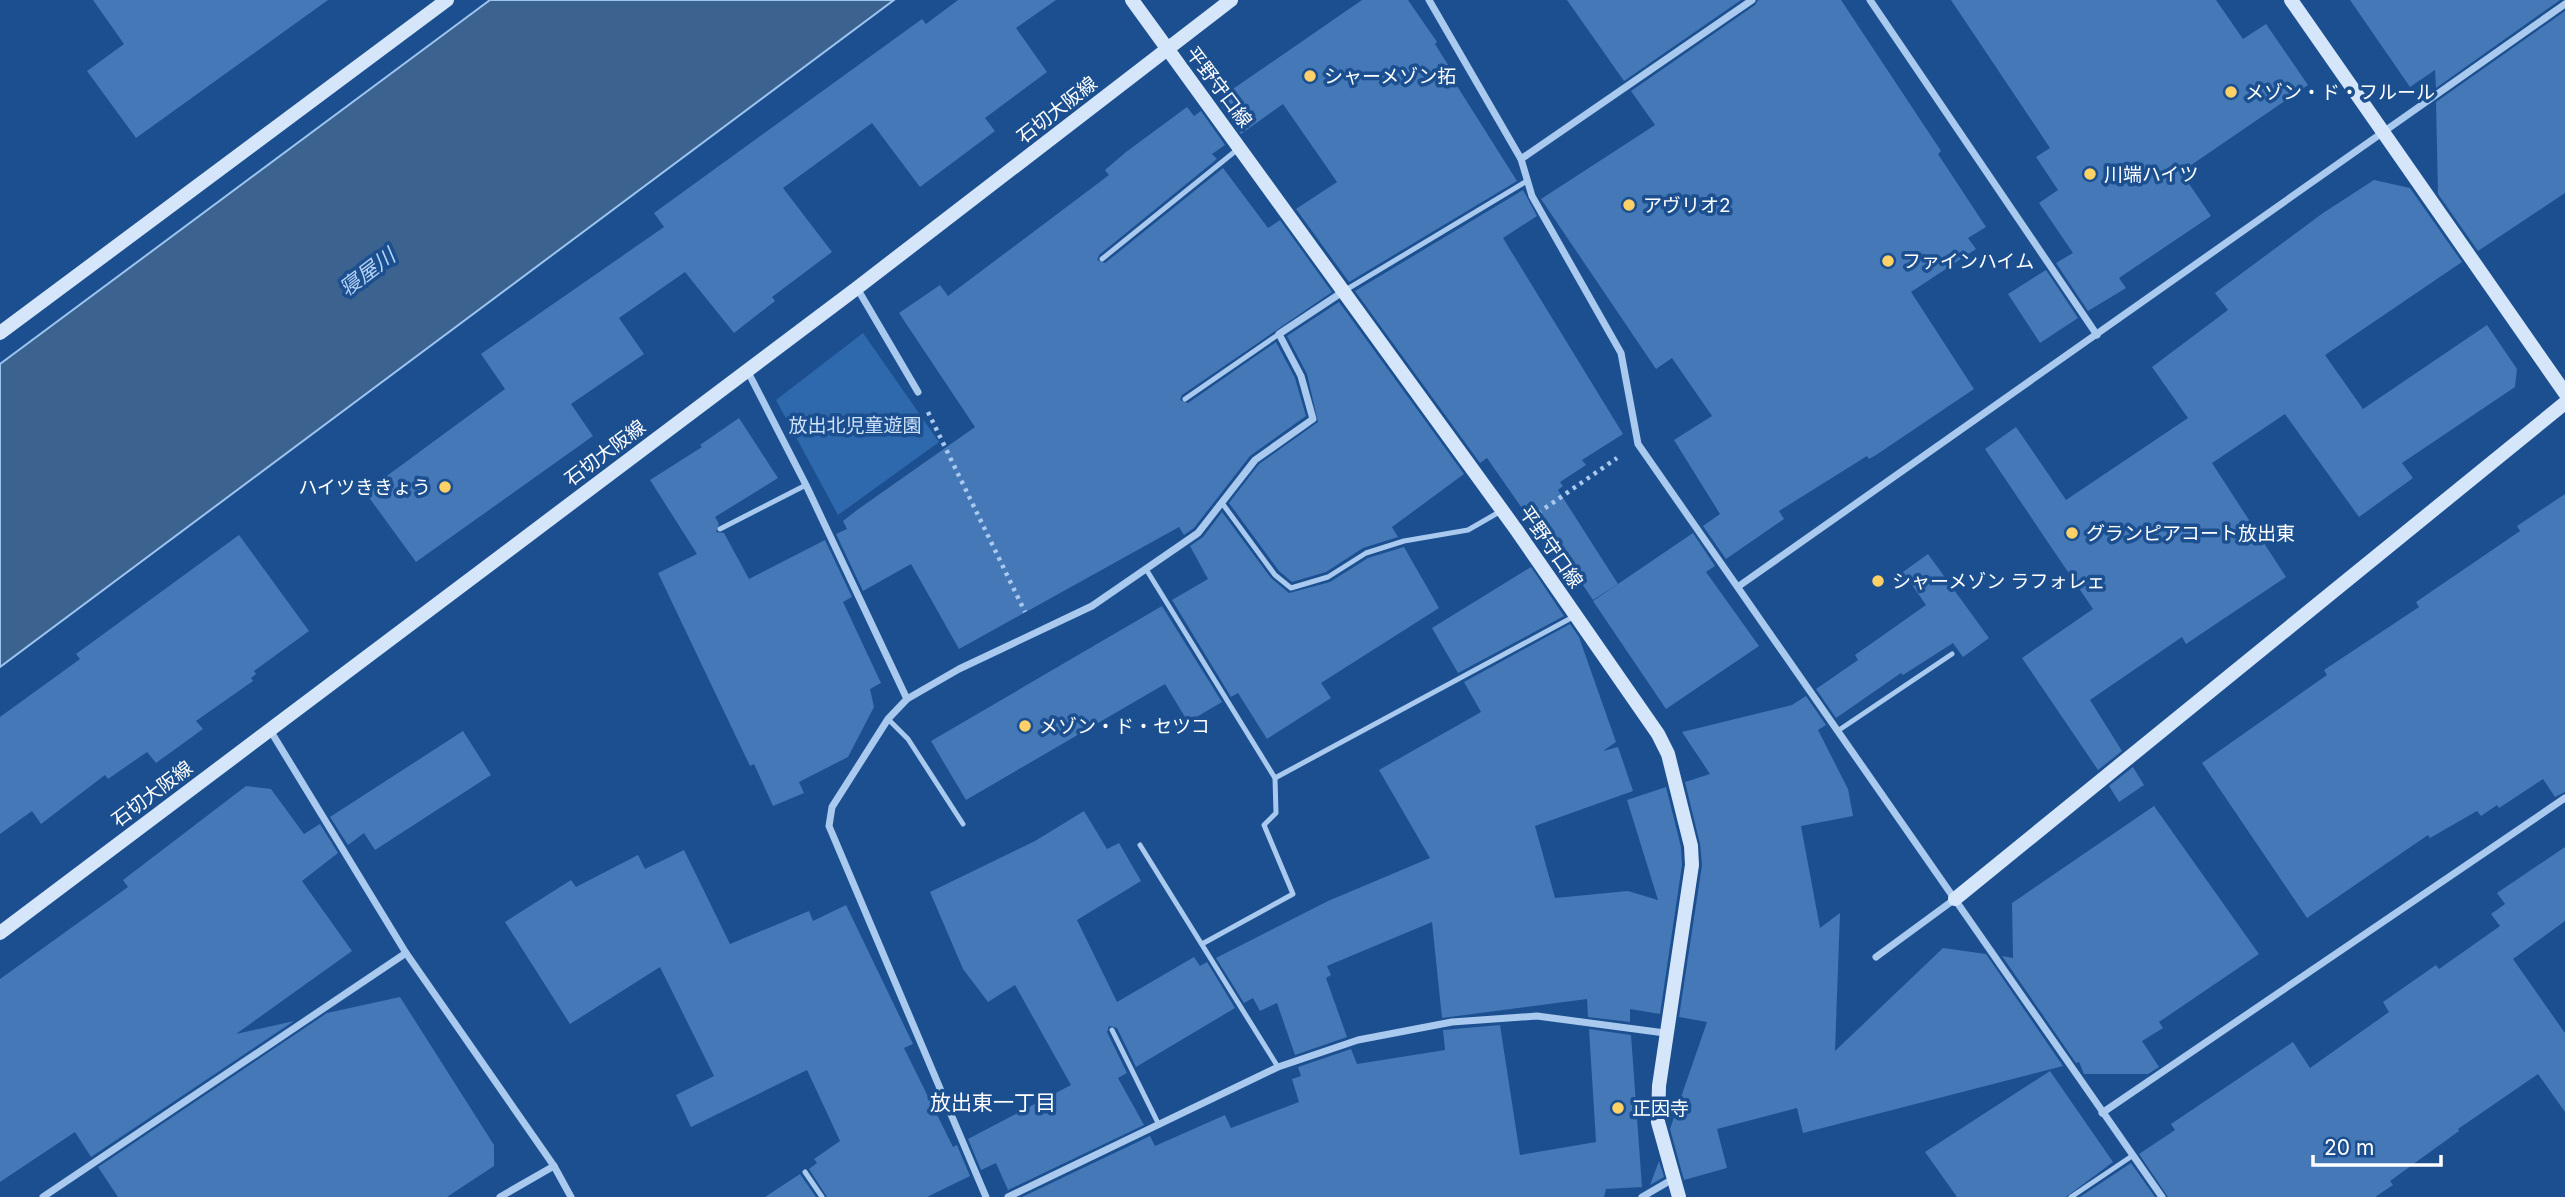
<svg xmlns="http://www.w3.org/2000/svg" width="2565" height="1197" font-family="Inter,'Noto Sans JP',sans-serif">
<rect width="100%" height="100%" fill="#1b4f8f"/>
<path fill="#2e69ad" d="M863,333L939,442L838,515L776,400Z"/>
<path fill="#3c6290" stroke="#9cc4f0" stroke-width="2" d="M490,0H894L0,667V364Z"/>
<g fill="#4478b7">
<path d="M93,0H328L136,138L87,71L124,44Z"/>
<path d="M958,0H1056L1016,28L1047,72L985,118L995,131L920,187L872,123L783,188L832,252L772,297L775,301L734,333L685,272L619,318L644,354L571,404L593,436L416,562L365,492L505,389L481,354L664,227L654,213L922,19L926,24Z"/>
<path d="M1362,0H1408L1437,42L1435,44L1455,76L1452,78L1517,181L1349,282L1296,209L1337,182L1283,104L1241,134L1217,100Z"/>
<path d="M1567,0H1741L1624,81Z"/>
<path d="M1758,0H1841L1941,151L1938,154L1986,227L1968,238L1976,249L1911,292L1974,389L1876,455L1869,459L1867,456L1779,511L1784,519L1726,559L1703,526L1720,514L1674,440L1712,416L1672,358L1656,369L1541,199L1655,125L1631,91L1755,5Z"/>
<path d="M1951,0H2216L2243,39L2266,24L2308,85L2181,172L2211,216L2119,278L2126,288L2088,311L2056,263L2073,253L2039,203L2058,190L2036,157L2050,148Z"/>
<path d="M2350,0H2560L2436,88L2435,70L2410,87Z"/>
<path d="M2565,11V193L2478,251L2438,194L2436,102Z"/>
<path d="M1187,107L1194,116L1201,111L1225,145L1212,154L1217,159L1099,255L1097,260L1105,263L1223,168L1268,228L1280,220L1332,292L1182,395L1180,400L1188,403L1276,342L1295,378L1306,416L1250,456L1194,528L1184,535L1179,527L959,649L911,564L863,591L836,534L847,529L843,521L857,510L975,427L899,313L940,285L948,296L1109,175L1105,170L1126,152Z"/>
<path d="M2374,180L2410,188L2462,262L2325,355L2363,409L2487,325L2517,369L2515,387L2402,463L2413,478L2359,517L2285,414L2212,463L2286,577L2186,644L2182,637L2090,700L2122,751L2098,770L2022,658L2093,609L1985,449L2016,427L2066,500L2188,418L2152,367L2228,310L2215,293L2323,213Z"/>
<path d="M1523,190L1537,216L1503,238L1623,434L1582,460L1586,465L1560,482L1563,486L1558,490L1618,584L1593,600L1553,541L1547,544L1487,458L1480,463L1355,291Z"/>
<path d="M2046,270L2078,318L2040,343L2008,294Z"/>
<path d="M1339,302L1464,474L1392,527L1398,537L1363,548L1326,572L1292,582L1279,571L1229,503L1259,464L1318,422L1307,374L1287,336Z"/>
<path d="M739,418L778,478L715,517L719,524L716,532L724,533L749,579L825,540L852,597L843,602L881,683L870,689L874,707L848,757L799,782L804,793L773,806L754,764L750,766L658,573L697,554L650,480L702,447L700,445Z"/>
<path d="M2565,494V792L2555,797L2543,779L2499,808L2497,805L2481,816L2477,811L2430,838L2428,835L2307,918L2202,763L2327,675L2324,670L2419,607L2416,602L2520,531L2517,526Z"/>
<path d="M1222,512L1271,578L1289,593L1330,582L1368,558L1404,547L1439,608L1321,683L1331,698L1267,739L1238,693L1231,697L1172,600L1208,579L1190,546L1203,537Z"/>
<path d="M1693,533L1715,566L1706,572L1759,646L1666,709L1593,601Z"/>
<path d="M239,535L309,631L254,671L256,674L251,678L253,681L196,721L203,729L156,763L147,752L108,779L105,775L41,824L32,811L0,834V717L80,659L76,654Z"/>
<path d="M1928,554L1989,638L1963,657L1953,643L1903,675L1901,673L1836,718L1816,689L1858,660L1855,655L1926,605L1903,572Z"/>
<path d="M1531,567L1564,616L1458,673L1432,628Z"/>
<path d="M1162,606L1222,702L1188,722L1165,684L966,800L931,741Z"/>
<path d="M1570,624L1579,637L1616,742L1603,751L1618,747L1633,791L1535,826L1555,898L1628,891L1658,900L1627,800L1666,787L1681,847L1682,865L1660,1014L1630,1009V1022L1588,1017L1587,999L1442,1018L1432,922L1327,966L1331,975L1326,978L1347,1037L1295,1055L1277,1003L1260,1011L1253,998L1244,1003L1216,958L1328,901L1430,858L1379,770L1481,712L1464,682Z"/>
<path d="M1806,696L1826,725L1818,730L1848,789L1853,816L1801,826L1820,928L1840,913L1835,1051L1943,948L1986,954L2063,1066L1803,1133L1797,1108L1717,1129L1727,1168L1684,1180L1670,1129L1707,1022L1679,1017L1702,865L1700,844L1685,782L1710,774L1682,732L1792,705Z"/>
<path d="M463,731L491,775L375,850L364,833L348,845L330,817Z"/>
<path d="M2133,767L2144,785L2119,802L2109,786Z"/>
<path d="M246,786L271,789L304,834L320,824L338,853L302,881L352,951L236,1034L294,1021L91,1157L75,1132L0,1182V979L128,887L123,880Z"/>
<path d="M2154,806L2259,954L2159,1022L2163,1028L2142,1041L2159,1067L2148,1074H2084L2079,1062L2076,1063L2002,956L2013,958L2012,903Z"/>
<path d="M1084,811L1107,849L1119,843L1141,881L1077,920L1117,1002L1194,957L1200,966L1207,962L1235,1008L1136,1067L1117,1028L1109,1026L1107,1032L1127,1073L1118,1078L1144,1125L1008,1190L996,1163L981,1170L968,1139L1071,1085L1015,985L988,1002L963,969L930,892L1035,841Z"/>
<path d="M2565,847V921L2513,959L2565,1033V1112L2538,1074L2458,1129L2459,1131L2390,1181L2393,1185L2375,1197H2168L2139,1154L2175,1130L2171,1124L2293,1042L2310,1068L2389,1012L2383,1002L2436,965L2439,969L2500,926L2491,914L2505,904L2497,893Z"/>
<path d="M684,850L730,944L809,911L813,921L846,905L913,1044L904,1048L953,1147L957,1145L970,1176L927,1197H827L809,1169L817,1163L814,1159L840,1141L807,1070L691,1127L676,1095L714,1076L660,967L570,1024L505,922L571,880L576,887L638,855L645,869Z"/>
<path d="M400,997L494,1145V1166L447,1197H118L98,1167L327,1013Z"/>
<path d="M1500,1025L1520,1155L1596,1142L1589,1029L1631,1035L1642,1187L1606,1189L1604,1197H1022L1150,1136L1155,1146L1225,1115L1231,1128L1299,1102L1292,1079L1301,1076L1298,1067L1351,1049L1357,1064L1445,1050L1443,1030Z"/>
<path d="M2050,1071L2113,1162L2066,1197H1957L1925,1152Z"/>
<path d="M1659,1161L1664,1177L1650,1185Z"/>
<path d="M2131,1163L2155,1197H2080Z"/>
<path d="M800,1174L816,1197H765Z"/>
</g>
<g fill="none" stroke-linecap="round" stroke-linejoin="round">
<g stroke="#a9c9ee" stroke-width="4.5" stroke-dasharray="3.5 5" stroke-linecap="butt">
<path d="M928,412L1025,612"/>
<path d="M1538,513L1617,458"/>
</g>
<g stroke="#a9c9ee" stroke-width="5">
<path d="M1102,259L1238,149"/>
<path d="M1344,291L1527,181"/>
<path d="M1185,399L1279,334"/>
<path d="M1222,503L1275,575L1291,588L1328,577L1366,553L1404,541L1468,530L1501,511"/>
<path d="M720,529L806,485"/>
<path d="M1146,569L1275,778"/>
<path d="M888,719L908,739L963,824"/>
<path d="M1839,730L1952,654"/>
<path d="M1140,845L1278,1067"/>
<path d="M1202,944L1293,894L1264,825L1276,813L1275,778L1573,617"/>
<path d="M1112,1030L1159,1125"/>
<path d="M805,1172L822,1197"/>
<path d="M2071,1197L2132,1156"/>
</g>
<g stroke="#a9c9ee" stroke-width="7">
<path d="M1429,0L1521,159L1532,196L1621,353L1638,444L2162,1197"/>
<path d="M1870,0L2097,335"/>
<path d="M1521,159L1752,0"/>
<path d="M857,288L918,392"/>
<path d="M747,370L806,485L907,699"/>
<path d="M1739,586L2565,4"/>
<path d="M270,730L406,953L554,1166L571,1197"/>
<path d="M1876,957L1955,899"/>
<path d="M2102,1113L2565,798"/>
<path d="M43,1197L406,953"/>
<path d="M500,1197L554,1166"/>
<path d="M986,1197L829,826L832,807L888,719L907,699L959,669L1092,606L1198,533L1255,460L1313,419L1301,376L1279,334L1344,291"/>
<path d="M1008,1197L1278,1067L1358,1040L1452,1022L1537,1016L1665,1033"/>
<path d="M1642,1197L1673,1179"/>
</g>
<g stroke="#d6e6fa" stroke-width="14">
<path d="M1132,0L1515,528L1658,734L1668,754L1691,846L1692,865L1659,1086L1658,1122L1679,1197"/>
<path d="M2291,0L2565,393"/>
<path d="M0,333L447,0"/>
<path d="M1955,899L2565,403"/>
<path d="M0,933L857,288L1231,0"/>
</g>
</g>
<g fill="#ffd166" stroke="#1b4f8f" stroke-width="2.5">
<circle cx="1310" cy="76" r="7"/>
<circle cx="2231" cy="92" r="7"/>
<circle cx="2090" cy="174" r="7"/>
<circle cx="1629" cy="205" r="7"/>
<circle cx="1888" cy="261" r="7"/>
<circle cx="445" cy="487" r="7"/>
<circle cx="2072" cy="533" r="7"/>
<circle cx="1878" cy="581" r="7"/>
<circle cx="1025" cy="726" r="7"/>
<circle cx="1618" cy="1108" r="7"/>
</g>
<g text-anchor="middle" dominant-baseline="central" stroke-width="7" stroke-linejoin="round" paint-order="stroke">
<g font-size="19" fill="#fff" stroke="#1b4f8f" text-anchor="start">
<text x="1324" y="76">シャーメゾン拓</text>
<text x="2245" y="92">メゾン・ド・フルール</text>
<text x="2104" y="174">川端ハイツ</text>
<text x="1643" y="205">アヴリオ2</text>
<text x="1902" y="261">ファインハイム</text>
<text x="431" y="487" text-anchor="end">ハイツききょう</text>
<text x="2086" y="533">グランピアコート放出東</text>
<text x="1892" y="581">シャーメゾン ラフォレェ</text>
<text x="1039" y="726">メゾン・ド・セツコ</text>
<text x="1632" y="1108">正因寺</text>
</g>
<g font-size="19" fill="#fff" stroke="#1b4f8f">
<text transform="translate(1219 87) rotate(53)">平野守口線</text>
<text transform="translate(1057 110) rotate(-38)">石切大阪線</text>
<text transform="translate(605 453) rotate(-37)">石切大阪線</text>
<text transform="translate(1551 547) rotate(55)">平野守口線</text>
<text transform="translate(152 794) rotate(-37)">石切大阪線</text>
</g>
<g font-size="19" fill="#cfe3fa" stroke="#1b4f8f">
<text x="855" y="425">放出北児童遊園</text>
</g>
<g font-size="21" font-style="italic" fill="#b5d3f5" stroke="#1b4f8f">
<text transform="translate(367 272) rotate(-37)">寝屋川</text>
</g>
<g font-size="21" fill="#fff" stroke="#1b4f8f">
<text x="993" y="1102">放出東一丁目</text>
</g>
</g>
<path d="M2313 1155v10h128v-10" fill="none" stroke="#ffffff" stroke-width="3.5"/>
<text x="2324" y="1155" font-size="21" fill="#ffffff" stroke="#1b4f8f" stroke-width="5" paint-order="stroke">20 m</text>
</svg>
